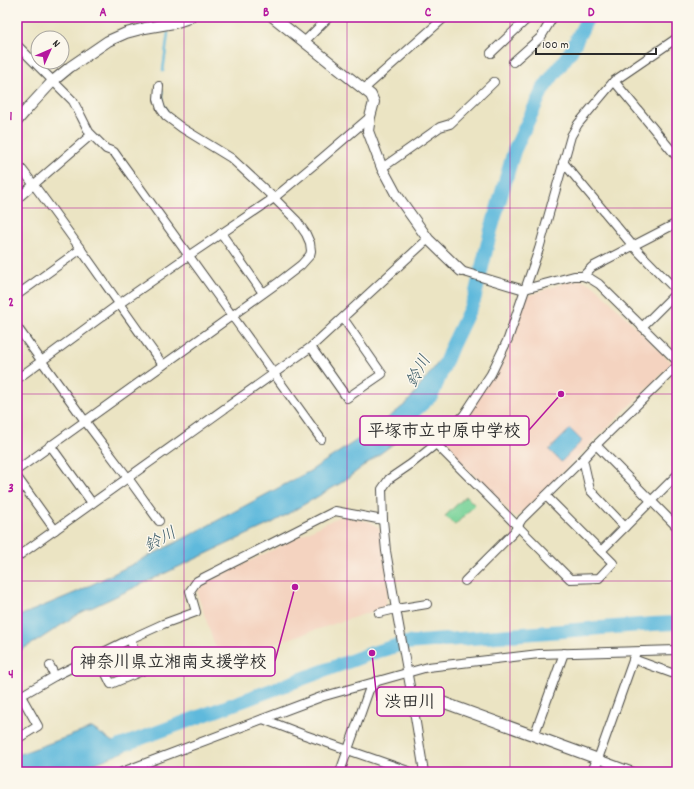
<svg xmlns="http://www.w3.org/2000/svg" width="694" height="789" font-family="Dekko,'Klee One',sans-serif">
<rect width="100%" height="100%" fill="#fbf7ec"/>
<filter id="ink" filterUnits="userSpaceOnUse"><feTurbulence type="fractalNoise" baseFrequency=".025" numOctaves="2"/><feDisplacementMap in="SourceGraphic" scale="8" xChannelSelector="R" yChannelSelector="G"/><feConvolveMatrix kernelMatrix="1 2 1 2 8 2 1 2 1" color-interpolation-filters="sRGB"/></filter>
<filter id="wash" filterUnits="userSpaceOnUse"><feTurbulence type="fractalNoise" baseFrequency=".012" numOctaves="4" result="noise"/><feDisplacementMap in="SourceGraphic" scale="16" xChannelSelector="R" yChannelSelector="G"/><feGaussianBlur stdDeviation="0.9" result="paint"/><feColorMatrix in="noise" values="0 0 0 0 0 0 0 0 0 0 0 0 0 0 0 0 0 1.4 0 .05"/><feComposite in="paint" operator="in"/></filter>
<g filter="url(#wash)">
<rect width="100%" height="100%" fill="#ebe4c3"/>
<g fill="#f4d3c0">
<path d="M583,280L596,287L671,362V365L517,517H515L444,445V440L469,414L527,296L569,281Z"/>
<path d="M340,516H344L371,522L379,528L381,533L389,592H387L386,607L220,661L198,596V590L204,584Z"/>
</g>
<path fill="#7ad39a" stroke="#527f62" d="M466,496L475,505L455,525L445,516Z"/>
<g fill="#5eb9dc" stroke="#447284">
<path d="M456,339L409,432L341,483L272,523L78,614L37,641L17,652V617L77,592L181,540L310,471L374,429L407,403Z"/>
<path d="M570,429L582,441L561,462L549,450Z"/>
<path d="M92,728L126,751L73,772H17V755Z"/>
</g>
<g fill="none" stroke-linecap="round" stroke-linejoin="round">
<g stroke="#5eb9dc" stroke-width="2.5">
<path d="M581,31L583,17"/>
<path d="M163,71L168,33"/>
<path d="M162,91L163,105L167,111"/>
</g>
<g stroke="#5eb9dc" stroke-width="14">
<path d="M410,415L432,395L452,346L474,300L491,230L514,151L543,89L571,51L588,17"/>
<path d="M101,753L372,653L406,643L653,624L677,623"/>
</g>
</g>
</g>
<g filter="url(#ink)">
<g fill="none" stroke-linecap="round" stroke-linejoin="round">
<defs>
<g id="minor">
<path d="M304,42L329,17"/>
<path d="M17,45L73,101L81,116L89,132L106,149L114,152L321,439"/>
<path d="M491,53L529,17"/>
<path d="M513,62L541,37L553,17"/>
<path d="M614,81L677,157"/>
<path d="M364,89L445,17"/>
<path d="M563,162L633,246L677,291"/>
<path d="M17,163C68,228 114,298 163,365"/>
<path d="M382,168L440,127L450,124L494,82"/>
<path d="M17,199L91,135"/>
<path d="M221,233L263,293"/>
<path d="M461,271L521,289H525L574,276H583L591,279L599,284L677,361"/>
<path d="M583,276L592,267L677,223"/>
<path d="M17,295L81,249"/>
<path d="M17,327L85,421L128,478L159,521"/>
<path d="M642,327L677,292"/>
<path d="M311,347L347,398L382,374L343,318"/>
<path d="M17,379L119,304L188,256L274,198L321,159L370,117"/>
<path d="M436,444L570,579L599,578L613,563L546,496"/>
<path d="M50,445L92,503"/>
<path d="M596,445L677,527"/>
<path d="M17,470L279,282L301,265L310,255L311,251L310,243L306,234L297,221L274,198L231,158L182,128L166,116L161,109L158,99L159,86"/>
<path d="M17,477L55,530"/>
<path d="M625,527L590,490L583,459L596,445L677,366"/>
<path d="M601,551L677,475"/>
<path d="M17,557L311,347L428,239"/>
<path d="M465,581L514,532L522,519L583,459"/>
<path d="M379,613L396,609L427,604"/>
<path d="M97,655L111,684L142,671L130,639"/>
<path d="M633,659L677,675"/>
<path d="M50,666L55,676"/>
<path d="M17,698L55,676L130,639L163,624L196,612L190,591L197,581L335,511L383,520"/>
<path d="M263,719L302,734L411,772"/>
<path d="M534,736L564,653"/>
<path d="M17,739L38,726L21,696"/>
<path d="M122,772L321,697L428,667L539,654L677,650"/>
<path d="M340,772L369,690L377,681"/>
<path d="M424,772L411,692L396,609L386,551L383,520L382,489L389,479L411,464L436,444L464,415L491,374L508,339L539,249L571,136L578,124L614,81L677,38"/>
<path d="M633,772L598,759L636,652"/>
</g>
<g id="tertiary">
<path d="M273,17L371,95L374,102L370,117L368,131L382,168L396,194L428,239L461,271"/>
<path d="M17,121L29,107L53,81L70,67L108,41L126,33L145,28L174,23L186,19L190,17"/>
<path d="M411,692L423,695L598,759L593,772"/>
</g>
</defs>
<use href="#minor" stroke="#484742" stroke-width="10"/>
<use href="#tertiary" stroke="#484742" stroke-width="12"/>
<use href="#minor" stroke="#fff" stroke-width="8"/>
<use href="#tertiary" stroke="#fff" stroke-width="10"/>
</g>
</g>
<path fill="none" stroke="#b5179e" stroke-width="1" stroke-opacity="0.55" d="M184,17V772M347,17V772M510,17V772M17,208H677M17,394H677M17,581H677"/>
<g text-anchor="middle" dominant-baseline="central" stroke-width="3" stroke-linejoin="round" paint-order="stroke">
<g font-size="17" font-style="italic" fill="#3d5d69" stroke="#fbf7ec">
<text transform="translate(420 372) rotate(-61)">鈴川</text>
<text transform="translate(161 541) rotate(-28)">鈴川</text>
</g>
</g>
<path fill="none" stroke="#b5179e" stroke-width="1.5" d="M561 394L529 430M295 587L275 661M372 653L377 701"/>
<g fill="#b5179e" stroke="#fbf7ec" stroke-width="1.5">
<circle cx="561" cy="394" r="4"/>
<circle cx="295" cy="587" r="4"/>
<circle cx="372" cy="653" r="4"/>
</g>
<g fill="#fbf7ec" stroke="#b5179e" stroke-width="1.5">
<rect x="360" y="416" width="169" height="29" rx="4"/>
<rect x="72" y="647" width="203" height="29" rx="4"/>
<rect x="377" y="687" width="67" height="29" rx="4"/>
</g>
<g font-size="17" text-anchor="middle" font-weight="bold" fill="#2b2b2b">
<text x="444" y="436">平塚市立中原中学校</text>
<text x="173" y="667">神奈川県立湘南支援学校</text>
<text x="410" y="707">渋田川</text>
</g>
<rect width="694" height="789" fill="none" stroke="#fbf7ec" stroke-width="44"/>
<g transform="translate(50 50) rotate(45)"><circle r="19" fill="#fbf7ec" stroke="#a8a59f"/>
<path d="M0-3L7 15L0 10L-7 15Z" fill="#b5179e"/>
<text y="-6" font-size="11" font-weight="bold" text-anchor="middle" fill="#2b2b2b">N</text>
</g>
<path d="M536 48v6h120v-6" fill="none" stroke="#2b2b2b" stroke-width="2"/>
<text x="542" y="48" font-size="12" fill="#2b2b2b" stroke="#fbf7ec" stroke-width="3" paint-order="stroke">100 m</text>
<rect x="22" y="22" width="650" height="745" fill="none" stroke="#b5179e" stroke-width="1.5"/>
<g font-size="13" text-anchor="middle" font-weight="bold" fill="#b5179e">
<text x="103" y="16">A</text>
<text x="266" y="16">B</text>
<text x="428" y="16">C</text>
<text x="591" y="16">D</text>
<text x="11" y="120">1</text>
<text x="11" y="306">2</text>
<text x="11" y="492">3</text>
<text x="11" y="678">4</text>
</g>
</svg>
